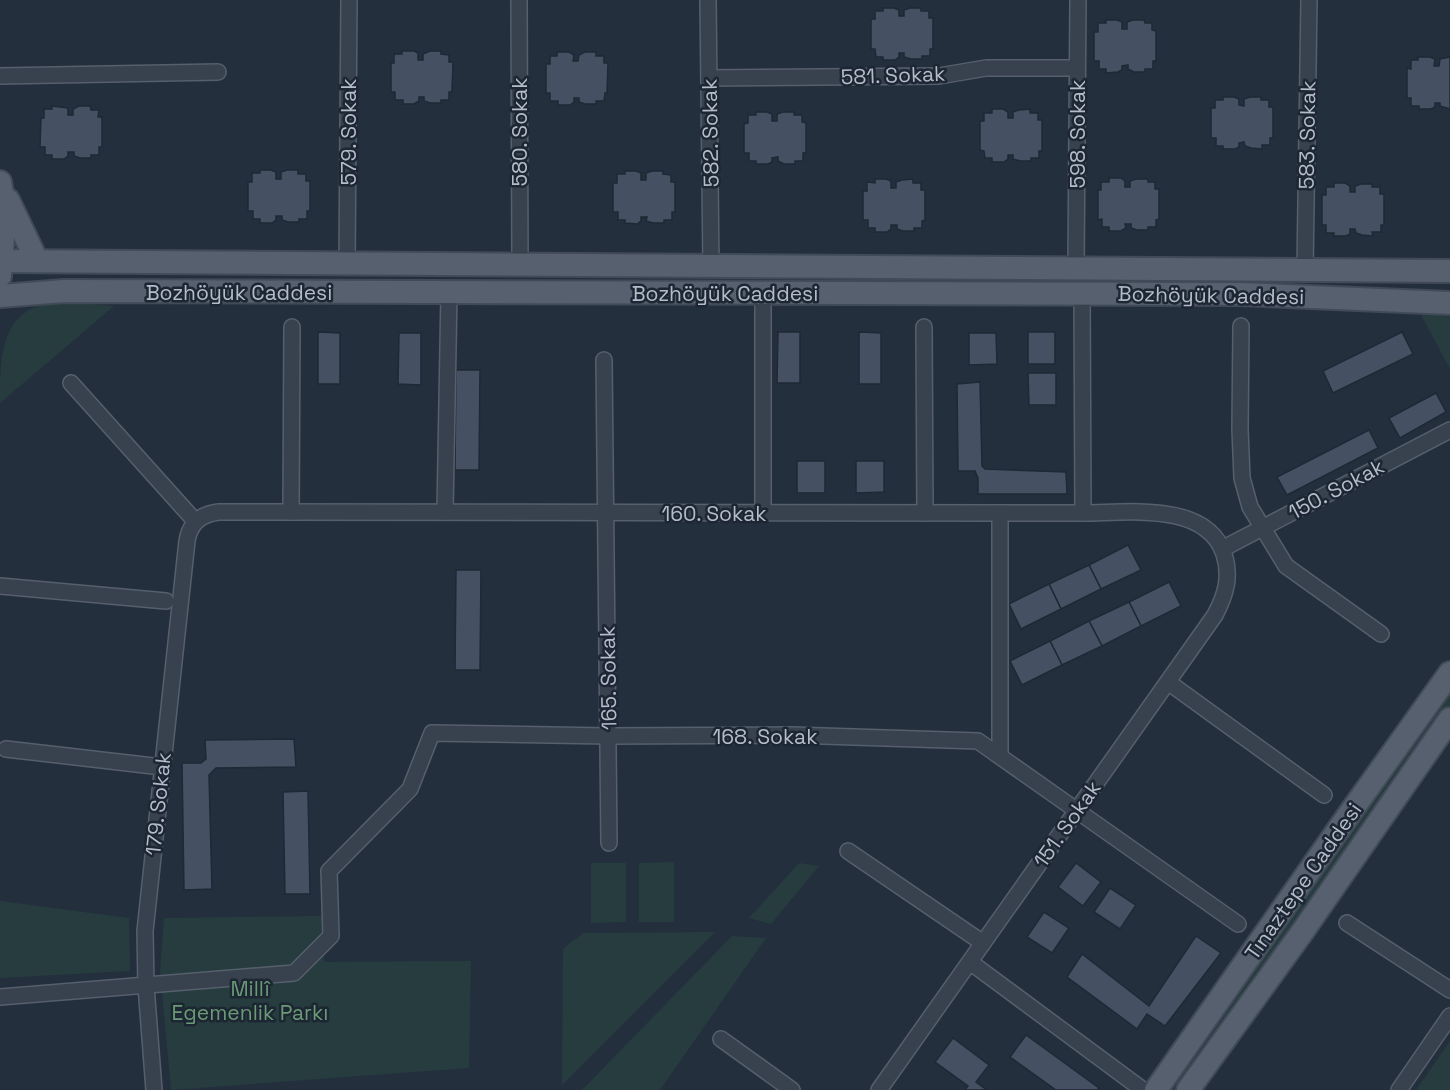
<svg xmlns="http://www.w3.org/2000/svg" width="1450" height="1090" font-family="'Space Grotesk',sans-serif">
<rect width="100%" height="100%" fill="#242f3e"/>
<g fill="#263c3f">
<path d="M79,303L114,306L0,403C0,361 0,312 47,304C57,302 69,303 79,303Z"/>
<path d="M1419,311L1450,317V369Z"/>
<path d="M1450,690V705L1180,1090H1168Z"/>
<path d="M674,862V922H639V863Z"/>
<path d="M591,863H626V922L591,923Z"/>
<path d="M799,863L819,866L771,924L749,918Z"/>
<path d="M0,901L129,918L130,971L0,978Z"/>
<path d="M323,916L324,962L471,961L469,1068L171,1090L160,971L164,918Z"/>
<path d="M715,932L562,1085L563,949L583,933Z"/>
<path d="M732,936L766,938L660,1090H582Z"/>
<path d="M1450,1041V1090H1416Z"/>
</g>
<g fill="#455162" stroke="#1f2835" stroke-width="1.5">
<path d="M883,8H894L899,10V16H904V10L910,8H921V11H929V18H933V49H930V56H922V59H911L904,57V53H899V57L895,60H883V57H876L875,49H871V19H875V11H883Z"/>
<path d="M1106,20H1117L1122,22V29H1127V22L1133,20H1144L1145,23H1152V30L1156,31V61H1153V69H1145V72H1134L1128,69V65L1122,66V70L1118,72L1106,73V69H1099V61H1094V32H1098V23H1106Z"/>
<path d="M402,51H414L418,53V60H423V54L430,51H441V54L449,55V62H453L452,92H449V100H441V103H430L424,101V97H419V101L414,104H403V100H395V92H391V63H394V54H402Z"/>
<path d="M557,52H569L574,55L573,61H578L579,55L585,52H596V56H604V63H608L607,93H605L604,101H596V104H585L579,102V98H574V102L570,105H558V101H550V93H546V64H550V56H557Z"/>
<path d="M1418,57H1430L1435,59L1434,66H1439L1440,59L1450,57V109L1440,106V103H1435V107L1431,109H1419V106H1411V98H1407V68L1411,69V60H1418Z"/>
<path d="M1223,97H1234L1239,99V105L1244,106V99L1250,97H1261V100H1269V107H1273V138H1270V145H1262V149L1251,148L1245,146L1244,142L1239,143V147L1235,149H1223V146H1216V138H1211V108H1215V100H1223Z"/>
<path d="M52,106L68,108V115H73V109L79,106H90L91,110H99L98,117H102V147H99V155H91V158H80L74,156V152H68V156L64,159H52V155H45V147H40L41,118H44V109H52Z"/>
<path d="M992,109H1003L1008,112V118H1013V112L1019,110L1030,109V113H1038V120H1042V151H1039V158H1031V161H1020L1013,159V155H1008V159L1004,162H992V158H985L984,151L980,150V121H984V113H992Z"/>
<path d="M756,112H767L772,114V121H777V114L783,112H794V115H802V122L806,123V153H803V161H795V164H784L778,161V157L772,158V162L768,164H756V161H749V153H744V124L748,123V115H756Z"/>
<path d="M260,170H271L276,172V179H281V172L287,170H298V174H306V181H310V211H307V219H299V222H288L282,220V216H276V220L272,223H260V219H253V211H248V182H252V173H260Z"/>
<path d="M625,171H636L641,173V180H646V173L652,171H663V174L671,175V182H675V212H672V220H664V223H653L646,221L647,217H641V221L637,224L625,223V220H618V212H613V183H617V174H625Z"/>
<path d="M1109,178H1121L1125,181V187H1130V181L1136,179H1148V182H1155V189H1159V219L1156,220V227H1148V230H1137L1131,228V224H1125L1126,228L1121,231H1109V227H1102V219L1098,220V190H1101V182H1109Z"/>
<path d="M875,179H886L891,181V188H896V182L902,180L913,179V183H921V190H925V220L922,221V228H914V231H903L897,229V225H891V229L887,232H875V228H868V220H863V191H867V182L875,183Z"/>
<path d="M1334,183H1345L1350,186V192H1355V186L1361,184H1372V187H1380V194H1384V225H1381V232H1372L1373,236L1362,235L1356,233L1355,229H1350V234L1346,236H1334V233H1326V225H1322V195H1326V187H1334Z"/>
<path d="M318,332L340,333V384H318Z"/>
<path d="M778,332H800V383H777Z"/>
<path d="M859,332L881,333V384H859Z"/>
<rect x="1028" y="332" width="27" height="32"/>
<path d="M1402,332L1413,354L1333,393L1323,371Z"/>
<path d="M399,333H421V385L398,384Z"/>
<path d="M969,333H996L997,364L969,365Z"/>
<path d="M456,370H480L479,470H455Z"/>
<path d="M1028,373H1056V405H1029Z"/>
<path d="M980,382L982,466L985,469L1066,472L1067,494H978V478L975,471H958L957,384Z"/>
<path d="M1436,393L1446,412L1400,438L1389,418Z"/>
<path d="M1369,430L1378,448L1287,495L1277,477Z"/>
<rect x="797" y="461" width="28" height="32"/>
<path d="M856,461H884V492L856,493Z"/>
<path d="M1128,545L1141,570L1101,589L1089,565Z"/>
<path d="M1089,565L1101,589L1061,609L1049,584Z"/>
<path d="M456,570H481L480,670H455Z"/>
<path d="M1169,582L1181,606L1141,626L1129,602Z"/>
<path d="M1049,584L1061,609L1021,629L1009,604Z"/>
<path d="M1129,602L1141,626L1102,646L1089,621Z"/>
<path d="M1089,621L1102,646L1062,665L1050,641Z"/>
<path d="M1050,641L1062,665L1022,685L1010,661Z"/>
<path d="M294,739L296,767L216,768L209,775L212,889L184,890L182,763H201L206,759L205,740Z"/>
<path d="M308,791L310,894H285L283,792Z"/>
<path d="M1076,863L1101,882L1083,906L1058,887Z"/>
<path d="M1110,888L1136,905L1120,929L1094,912Z"/>
<path d="M1044,912L1069,928L1052,953L1027,937Z"/>
<path d="M1196,936L1221,953L1165,1026L1147,1014L1137,1029L1067,977L1082,954L1149,1006Z"/>
<path d="M1026,1035L1099,1088L1097,1090H1056L1010,1057Z"/>
<path d="M953,1038L989,1065L976,1082L987,1090H965L968,1086L935,1062Z"/>
</g>
<g fill="none" stroke-linecap="round" stroke-linejoin="round">
<defs>
<g id="street">
<path d="M519,0L520,264"/>
<path d="M708,0L711,266"/>
<path d="M0,76L218,72"/>
<path d="M709,78L939,76L986,68H1077"/>
<path d="M347,263L349,0"/>
<path d="M1076,268L1078,0"/>
<path d="M1305,270L1309,0"/>
<path d="M763,293V513"/>
<path d="M1082,294L1083,513"/>
<path d="M1241,326L1240,429L1242,478L1250,507L1286,566L1381,634"/>
<path d="M924,327L925,513"/>
<path d="M604,360L609,843"/>
<path d="M71,383L195,521"/>
<path d="M291,512L292,327"/>
<path d="M445,512L449,292"/>
<path d="M1222,549L1450,430"/>
<path d="M0,586L166,601"/>
<path d="M1168,682L1324,795"/>
<path d="M6,749L162,767"/>
<path d="M1000,756V513"/>
<path d="M848,851L983,943"/>
<path d="M1347,923L1450,990"/>
<path d="M970,962L1143,1090"/>
<path d="M0,997L294,973L331,936L329,871L410,789L432,733L608,736L792,735L978,741L1238,924"/>
<path d="M721,1039L792,1090"/>
<path d="M154,1090L146,986L145,931L187,541C190,523 201,514 219,512L1083,513C1127,513 1206,501 1224,554C1231,577 1226,594 1215,615L879,1090"/>
<path d="M1399,1090L1450,1016"/>
</g>
<g id="primary">
<path d="M0,182L5,211L0,276"/>
<path d="M8,200L37,261"/>
<path d="M0,261L1450,271"/>
<path d="M0,296L64,291L1241,294L1450,303"/>
<path d="M1156,1090L1350,813L1450,673"/>
<path d="M1188,1090L1303,931L1450,719"/>
</g>
</defs>
<use href="#street" stroke="#565f6c" stroke-width="18"/>
<use href="#primary" stroke="#414a57" stroke-width="26"/>
<use href="#street" stroke="#38414e" stroke-width="15"/>
<use href="#primary" stroke="#56606e" stroke-width="22"/>
</g>
<g text-anchor="middle" dominant-baseline="central" stroke-width="5" stroke-linejoin="round" paint-order="stroke">
<g font-size="21" fill="#b4bcc9" stroke="#1d2633">
<text transform="translate(893 75) rotate(-2)">581. Sokak</text>
<text transform="translate(348 132) rotate(-90)">579. Sokak</text>
<text transform="translate(519 132) rotate(-90)">580. Sokak</text>
<text transform="translate(710 133) rotate(-91)">582. Sokak</text>
<text transform="translate(1077 134) rotate(-90)">598. Sokak</text>
<text transform="translate(1307 135) rotate(-89)">583. Sokak</text>
<text x="239" y="292">Bozhöyük Caddesi</text>
<text x="725" y="293">Bozhöyük Caddesi</text>
<text transform="translate(1211 295) rotate(1)">Bozhöyük Caddesi</text>
<text transform="translate(1336 489) rotate(-28)">150. Sokak</text>
<text x="714" y="513">160. Sokak</text>
<text transform="translate(608 678) rotate(-91)">165. Sokak</text>
<text x="765" y="736">168. Sokak</text>
<text transform="translate(158 804) rotate(-84)">179. Sokak</text>
<text transform="translate(1067 824) rotate(-55)">151. Sokak</text>
<text transform="translate(1303 881) rotate(-55)">Tınaztepe Caddesi</text>
</g>
<g font-size="21" fill="#6b9a76" stroke="#1d2633">
<text x="250" y="988">Millî<tspan x="250" dy="24">Egemenlik Parkı</tspan></text>
</g>
</g>
</svg>
